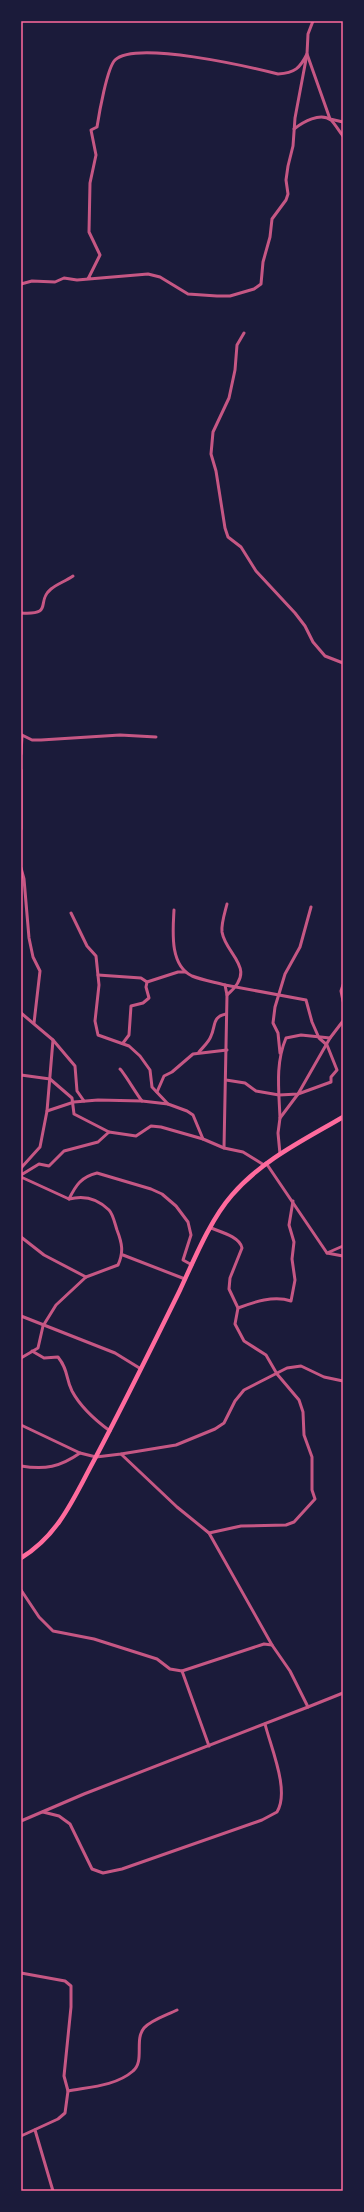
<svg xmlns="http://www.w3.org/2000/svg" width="364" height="2212" font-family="Arial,sans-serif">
	<rect width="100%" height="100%" fill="#1b1b3a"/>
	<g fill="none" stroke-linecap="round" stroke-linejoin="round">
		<g stroke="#c65784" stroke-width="3">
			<path d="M313,21L308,34L307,54L330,119L343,122"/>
			<path d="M294,129C303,122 320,112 331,120C335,124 339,131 343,136"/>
			<path d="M21,284L32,281L55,282L64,278L77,280L148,274L160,277L188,294L217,296H230L254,289L261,284L263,262L270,237L272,219L286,200L288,194L286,180L288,166L293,146L295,118L307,54C300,68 295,73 278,74C250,67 135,40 115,60C107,68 99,114 97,127L91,130L96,155L90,183L89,232L100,255L88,279"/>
			<path d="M244,333L237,345L235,370L229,398L213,432L211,454L216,471L225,528L228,537L241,547L256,571L295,613L305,626L313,642L325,656L343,663"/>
			<path d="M21,613C55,615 35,602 51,589C57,584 66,581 73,576"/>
			<path d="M21,754L22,735L32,740H41L120,735L156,737"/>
			<path d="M21,770V829"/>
			<path d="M21,868L24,879L29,938L33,957L40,971L34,1023"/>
			<path d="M227,904C225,912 221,924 222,932C226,956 259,968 227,995"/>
			<path d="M174,910C173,930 169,965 192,976C202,980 214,982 225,985L227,995L224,1148"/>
			<path d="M71,913L87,946L96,956L99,985L95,1021L98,1035L129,1046L140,1056L150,1070L152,1087L168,1104"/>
			<path d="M98,975L141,978L147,982"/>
			<path d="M225,985L306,1000L312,1022L319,1038L327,1045L337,1070L331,1077V1082L298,1094L279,1095L256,1091L245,1083L226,1080"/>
			<path d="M343,985L341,991L343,1001"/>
			<path d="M21,1013L53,1040L75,1066L77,1091L84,1101"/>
			<path d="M123,1043L129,1035L131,1006L143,1003L149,998L146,987L147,982L178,972H186"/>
			<path d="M199,1052C203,1047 209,1042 211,1036C216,1025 212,1017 226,1014"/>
			<path d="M280,1053L278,1033L273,1023L275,1007L285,974L300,947L311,907"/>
			<path d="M120,1069C123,1071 137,1095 142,1101"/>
			<path d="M21,1075L50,1079L72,1098L74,1114L109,1132"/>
			<path d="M157,1092L164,1076L172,1072L193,1054L227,1050"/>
			<path d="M47,1111L74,1102L98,1100L142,1101L168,1104L187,1111L193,1115L203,1139L224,1148L243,1152L264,1165"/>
			<path d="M280,1118C279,1091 275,1064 286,1038L301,1035L330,1038"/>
			<path d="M280,1154L278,1133L280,1118L298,1094L330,1038L343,1021"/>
			<path d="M266,1163L327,1253L343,1256"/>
			<path d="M21,1168L40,1147L47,1111L53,1040"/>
			<path d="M21,1175L39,1164L49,1166L64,1151L98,1142L109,1132L136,1136L151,1126L161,1127L203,1139"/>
			<path d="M21,1177L69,1199C76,1185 81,1177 97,1173L151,1189L162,1194L176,1206L188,1222L191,1235L183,1260L192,1265"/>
			<path d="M21,1237L44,1255L86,1277"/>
			<path d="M327,1253L343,1246"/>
			<path d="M123,1255L185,1279"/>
			<path d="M238,1308C254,1302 274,1295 291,1301L295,1280L292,1259L294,1242L289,1225L293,1201"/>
			<path d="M21,1316L115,1353L141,1369"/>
			<path d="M32,1351L44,1358L58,1357C69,1371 65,1377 72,1391C81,1408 95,1420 110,1431"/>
			<path d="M21,1358L38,1348L43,1326L56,1305L86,1277L118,1265C124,1252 122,1243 117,1230C115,1224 113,1214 109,1210C98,1199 84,1195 69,1199"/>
			<path d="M21,1425L80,1453L96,1457L121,1454L176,1445L215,1429L224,1423L235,1401L244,1390L287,1368L301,1366L324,1377L343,1381"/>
			<path d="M121,1454L177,1507L209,1533L272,1645"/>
			<path d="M21,1466C45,1470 60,1467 80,1453"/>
			<path d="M209,1533L241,1526L286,1525L294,1522L315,1499L312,1490V1457L304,1435L303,1412L299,1400L277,1374L266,1355L244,1341L235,1324L238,1308L229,1289L230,1278L242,1248C240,1237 221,1232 211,1228"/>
			<path d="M21,1590L39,1617L53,1631L94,1639L157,1659L170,1669L182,1671L264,1644L272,1645L290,1671L308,1707L343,1693"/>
			<path d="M182,1671L209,1746"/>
			<path d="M43,1812L59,1816L70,1824L92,1869L103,1873L122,1869L262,1820L277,1812C290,1791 271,1748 265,1724"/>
			<path d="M21,1821L84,1794L308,1707"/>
			<path d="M21,1973L65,1981L71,1986V2007L64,2076L68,2091L65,2113L58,2119L21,2136"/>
			<path d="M68,2091C89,2087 116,2086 133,2071C145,2061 134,2040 144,2028C151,2020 167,2015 177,2010"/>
			<path d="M35,2130L53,2191"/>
		</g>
		<path stroke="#ff6b9d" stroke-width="4.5" d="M21,1558C57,1536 72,1502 91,1466C122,1408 151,1349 180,1290C194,1260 210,1220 232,1195C262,1160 304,1140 343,1117"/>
	</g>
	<rect width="364" height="2212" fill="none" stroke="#1b1b3a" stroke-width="44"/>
	<rect x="22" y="22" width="320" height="2168" fill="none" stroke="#ff6b9d" stroke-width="1.5"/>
</svg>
